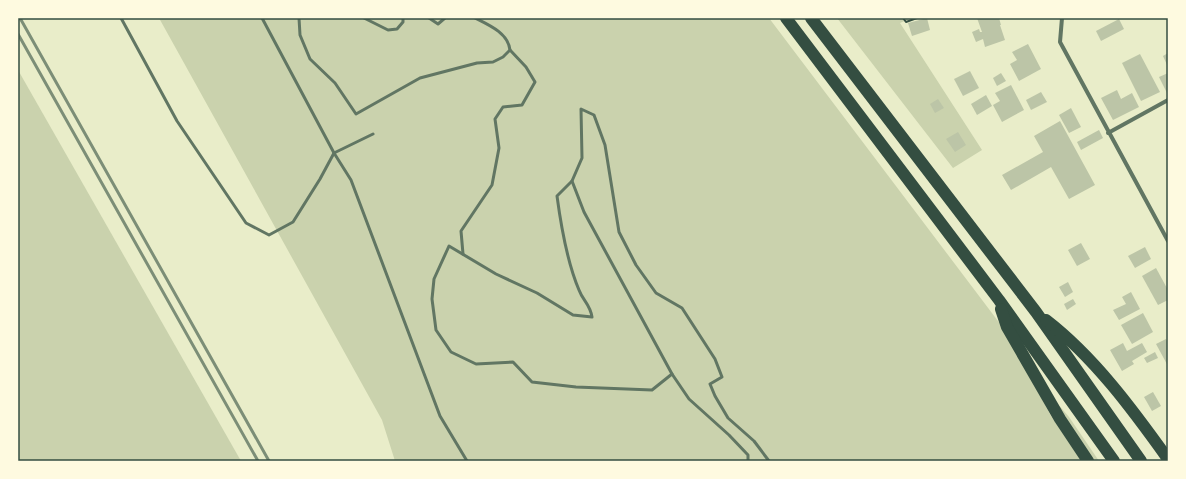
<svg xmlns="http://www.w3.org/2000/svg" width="1186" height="479" font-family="Barlow,sans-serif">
	<rect width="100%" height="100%" fill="#e9edc9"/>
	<g fill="#cad2ad">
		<path d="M159,18H769L1004,329L1051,416L1081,461H395L382,420Z"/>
		<path d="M837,18H911L900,23L982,150L953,168Z"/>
		<path d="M18,70L241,461H18Z"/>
		<path d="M1057,403L1069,417L1099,461H1094L1055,404Z"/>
	</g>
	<g fill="#bcc5a7">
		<path d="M927,18L930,30L912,36L908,23Z"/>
		<path d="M977,18H999L1001,25H1000L1005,40L985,47L983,39L976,42L972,32L979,29L980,32H982Z"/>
		<path d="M1119,19L1124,29L1101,41L1096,31Z"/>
		<path d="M1028,44L1041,69L1019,81L1010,64L1017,60L1012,52Z"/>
		<path d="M1168,53V67L1163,56Z"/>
		<path d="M1140,54L1160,92L1141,101L1122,63Z"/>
		<path d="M970,71L979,88L963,96L954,79Z"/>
		<path d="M1001,73L1006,81L997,86L993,78Z"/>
		<path d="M1168,73V95L1159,77Z"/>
		<path d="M1011,85L1024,110L1002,122L993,105L1000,101L995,93Z"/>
		<path d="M1117,90L1121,99L1132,93L1139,107L1113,120L1101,98Z"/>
		<path d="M1041,92L1047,102L1031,110L1026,100Z"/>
		<path d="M986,95L992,106L977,115L971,104Z"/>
		<path d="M938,99L944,108L935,113L930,104Z"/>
		<path d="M1071,108L1081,127L1069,133L1059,115Z"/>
		<path d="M1060,121L1095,185L1069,199L1051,167L1011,190L1002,175L1043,152L1034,136Z"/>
		<path d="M1099,130L1103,138L1081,150L1077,142Z"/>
		<path d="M958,132L966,145L955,152L946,139Z"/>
		<path d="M1081,243L1090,259L1077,266L1068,250Z"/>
		<path d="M1145,247L1151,259L1135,268L1128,256Z"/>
		<path d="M1156,268L1168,290V300L1158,305L1142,276Z"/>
		<path d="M1068,282L1073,292L1065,297L1059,287Z"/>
		<path d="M1131,292L1140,309L1119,320L1113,310L1126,304L1122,297Z"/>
		<path d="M1073,299L1076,304L1067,310L1064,304Z"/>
		<path d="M1143,313L1153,332L1132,344L1121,325Z"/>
		<path d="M1166,339L1168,343V366L1156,344Z"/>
		<path d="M1123,343L1127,351L1142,343L1147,352L1132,361L1134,364L1122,371L1110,350Z"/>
		<path d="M1155,352L1158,358L1147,363L1144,358Z"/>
		<path d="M1153,392L1161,406L1152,411L1144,397Z"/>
	</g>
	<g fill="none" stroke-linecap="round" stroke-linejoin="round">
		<path stroke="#344e41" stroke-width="2" d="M903,18L906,22L917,18"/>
		<g stroke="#617663" stroke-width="3">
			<path d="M121,18L177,121L246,223L269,235L293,222L320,179L334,153L262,18"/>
			<path d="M299,18L300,35L310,59L335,83L356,114L420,78L477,63L493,62L503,57L510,50C508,33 489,25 475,18"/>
			<path d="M364,18L388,30L397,29L403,22V18"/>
			<path d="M429,18L438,24L445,18"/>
			<path d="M373,134L334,153L351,180L440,416L467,461"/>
			<path d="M572,181L557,196C561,226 567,262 579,290C583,301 590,304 592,317L573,315L537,293L496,274L449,246L434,279L432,299L436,330L451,352L476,364L513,362L532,382L576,387L652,390L672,374"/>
			<path d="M463,254L461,231L492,185L499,148L495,119L503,107L522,105L535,82L526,67L510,50"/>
			<path d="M748,461V455L729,435L689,399L672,374L584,212L572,181L582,158L581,109L594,115L605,145L619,232L636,265L656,293L682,308L715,359L722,377L710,384L715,396L728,418L754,441L769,461"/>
		</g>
		<g stroke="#617663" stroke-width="4">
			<path d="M1062,18L1060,42L1168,241"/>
			<path d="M1108,133L1168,100"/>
		</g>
		<g stroke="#344e41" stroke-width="12">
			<path d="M786,18L999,300L1114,461"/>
			<path d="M811,18L1036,312L1141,461"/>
			<path d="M1001,309L1007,327L1060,419L1088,461"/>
			<path d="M1046,320C1094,357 1133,410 1168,459"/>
		</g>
		<g stroke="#7c8e77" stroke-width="3">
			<path d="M20,18L269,461"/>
			<path d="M18,34L258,461"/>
		</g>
	</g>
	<rect width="1186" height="479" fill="none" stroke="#fefae0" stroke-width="38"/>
	<rect x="19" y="19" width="1148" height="441" fill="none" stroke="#344e41" stroke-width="1.5"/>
</svg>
